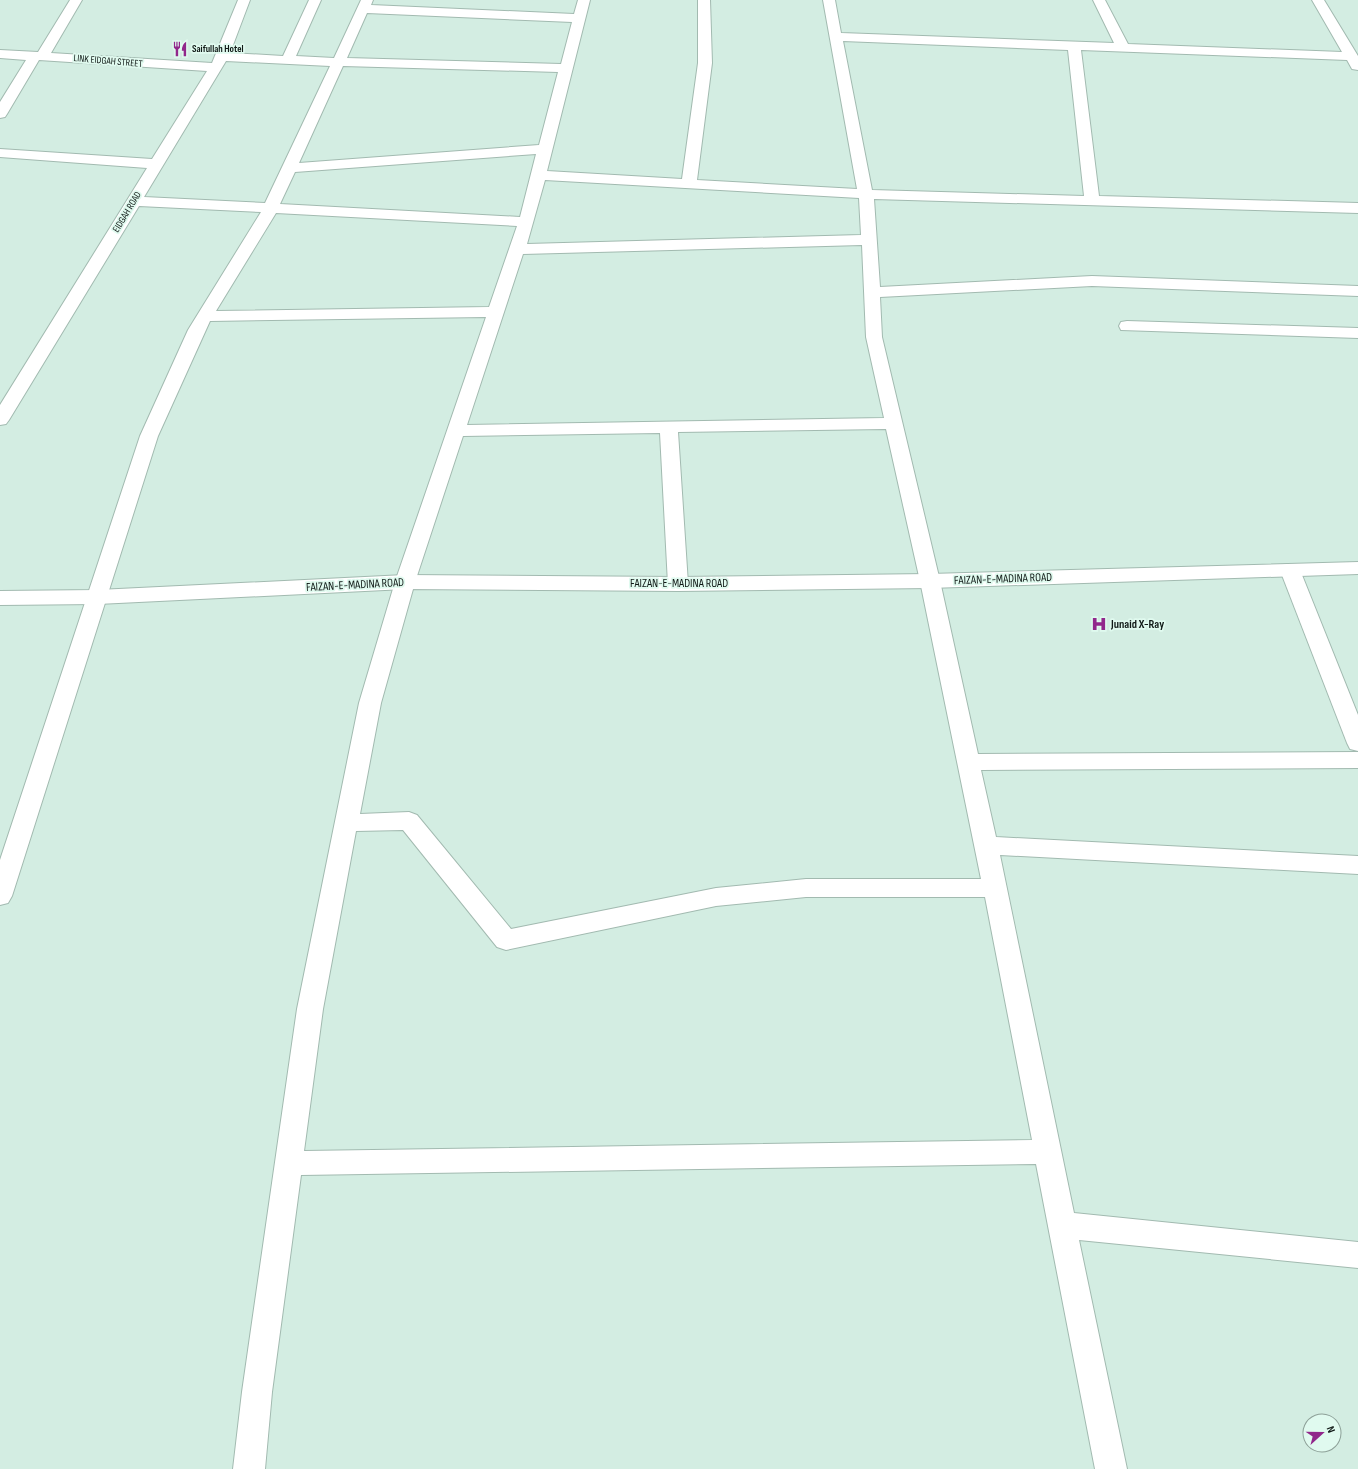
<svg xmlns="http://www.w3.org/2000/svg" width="1358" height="1469" font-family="'Sofia Sans Condensed',sans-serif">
	<rect width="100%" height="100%" fill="#d3ede2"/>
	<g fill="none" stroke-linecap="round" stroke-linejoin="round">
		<defs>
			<g id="street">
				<path d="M70,0H82L51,53L212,63L238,0H250L230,53L283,56L309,0H321L296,56L334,58L361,0H373L371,5L574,14L578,0H590L547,171L682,179L698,63V0H710L712,63L697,180L857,189L823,0H835L841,33L1114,43L1093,0H1105L1128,44L1342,52L1312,0H1324L1358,56V70L1352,69L1347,60L1081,50L1099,196L1358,203V213L874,199L880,287L1092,276L1358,286V296L1092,286L880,297L882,337L940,581L978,754L1358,752V768L981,770L996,837L1358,856V874L1000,855L1074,1213L1358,1242V1268L1079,1240L1127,1469H1095L1036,1164L301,1175L272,1392L265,1469H233L242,1392L297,1009L359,703L395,582L486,317L210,321L158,436L12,896L8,903L0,905V860L140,436L188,330L261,212L139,206L9,420L6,424L0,425V405L147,168L0,157V149L152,159L207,71L39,60L7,114L5,117L0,118V102L26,60L0,58V50L38,52ZM367,13L572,22L561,64L347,58ZM843,41L1068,50L1084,196L872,190ZM226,61L330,66L265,203L144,197ZM343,66L558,72L539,145L299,163ZM536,154L520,217L280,204L295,172ZM545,180L859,198L861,235L527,244ZM276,213L517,226L489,307L216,311ZM862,245L866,337L884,418L467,425L523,254ZM886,429L920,581L981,879H806L716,888L511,929L417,815L409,812L360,814L381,703L415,582L463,436L660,433L668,584L671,589L678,591L685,589L688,584L678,432ZM403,830L497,947L506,950L716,906L806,897H985L1032,1140L304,1151L323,1009L356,831Z"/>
				<path d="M1127,321L1358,328V338L1121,330L1119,326L1121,322Z"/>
				<path d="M1290,564L1297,565L1300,570L1358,715V751L1350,749L1347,743L1280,570L1283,565Z"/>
			</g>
			<path id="secondary" d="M1358,562V574L930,588L678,591L405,589L98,604L0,605V591L98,590L405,575L678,577L930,574Z"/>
		</defs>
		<use href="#street" stroke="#a2bab0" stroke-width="2"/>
		<use href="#secondary" stroke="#a2bab0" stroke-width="2"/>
		<use href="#street" fill="#fff" fill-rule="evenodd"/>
		<use href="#secondary" fill="#fff" fill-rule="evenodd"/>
	</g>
	<defs>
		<symbol id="restaurant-bare" viewBox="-9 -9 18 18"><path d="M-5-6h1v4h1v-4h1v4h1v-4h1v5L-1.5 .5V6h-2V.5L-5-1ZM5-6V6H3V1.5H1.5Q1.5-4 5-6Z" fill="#91278b" stroke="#e0faef" stroke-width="2.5" paint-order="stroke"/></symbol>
		<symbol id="hospital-bare" viewBox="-9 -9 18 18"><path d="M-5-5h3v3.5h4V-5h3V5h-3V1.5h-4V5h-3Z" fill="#91278b" stroke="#e0faef" stroke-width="2.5" paint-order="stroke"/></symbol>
	</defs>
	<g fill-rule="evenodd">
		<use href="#restaurant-bare" x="169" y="38" width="22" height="22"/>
		<use href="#hospital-bare" x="1088" y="613" width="22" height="22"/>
	</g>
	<g text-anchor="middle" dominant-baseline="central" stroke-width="3.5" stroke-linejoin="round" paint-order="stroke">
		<g font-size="10" font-weight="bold" fill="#101916" stroke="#e0faef" text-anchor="start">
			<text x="192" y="49">Saifullah Hotel</text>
		</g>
		<g font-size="10" fill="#101916" stroke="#e0faef">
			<text transform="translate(108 61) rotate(5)">LINK EIDGAH STREET</text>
			<text transform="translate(127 212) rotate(-59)">EIDGAH ROAD</text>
		</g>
		<g font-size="12" fill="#101916" stroke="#e0faef">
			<text transform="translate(1003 579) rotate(-2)">FAIZAN-E-MADINA ROAD</text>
			<text x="679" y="583">FAIZAN-E-MADINA ROAD</text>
			<text transform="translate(355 585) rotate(-3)">FAIZAN-E-MADINA ROAD</text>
		</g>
		<g font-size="12" font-weight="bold" fill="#101916" stroke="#e0faef" text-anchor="start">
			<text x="1111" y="624">Junaid X-Ray</text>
		</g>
	</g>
	<g transform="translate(1322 1433) rotate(69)"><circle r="19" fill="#e0faef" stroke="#8da098"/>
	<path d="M0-3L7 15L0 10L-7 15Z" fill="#91278b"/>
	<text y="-6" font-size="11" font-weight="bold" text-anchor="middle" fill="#101916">N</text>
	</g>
</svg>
